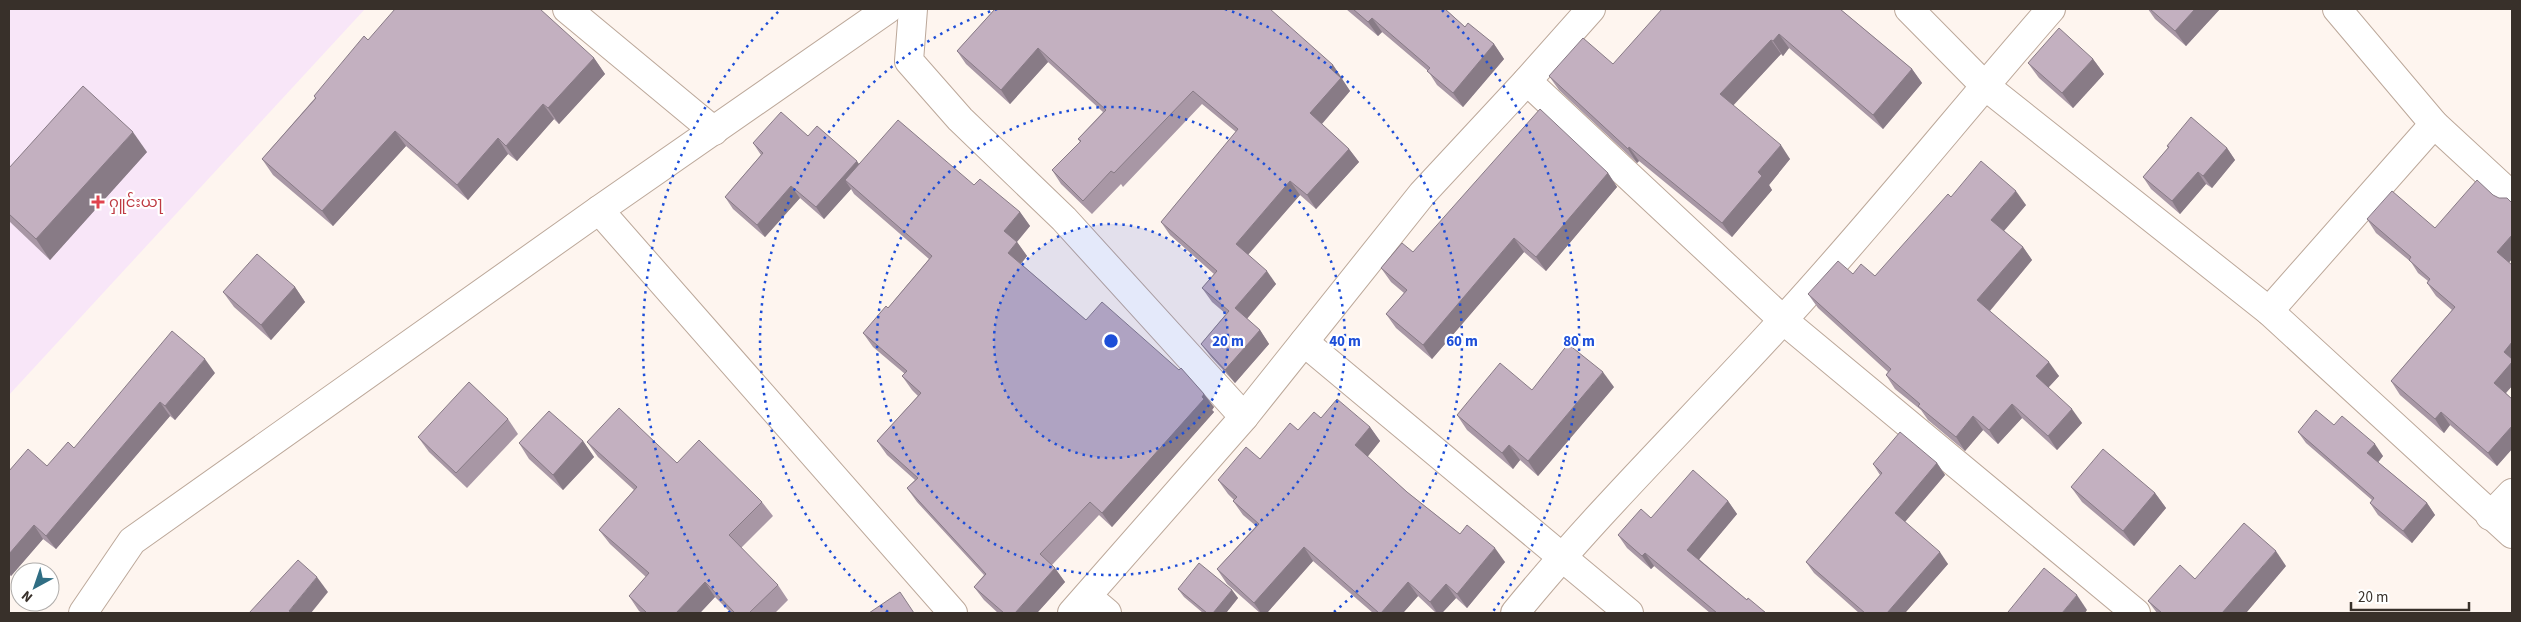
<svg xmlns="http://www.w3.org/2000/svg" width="2521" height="622" font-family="'Source Sans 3','Noto Sans Myanmar',sans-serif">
	<rect width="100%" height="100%" fill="#fef5ef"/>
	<path fill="#f8e6f8" d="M9,9H365L9,395Z"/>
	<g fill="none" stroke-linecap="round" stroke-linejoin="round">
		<defs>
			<g id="minor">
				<path d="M567,9L714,131"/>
				<path d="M913,9L909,61L960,119L1064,219L1244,417"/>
				<path d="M1909,9L1984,85L2269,311L2512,534"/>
				<path d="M2337,9L2434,124L2512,196"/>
				<path d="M1527,81L1783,320L2136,613"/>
				<path d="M599,210L953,613"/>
				<path d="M2269,311L2434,124"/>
				<path d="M1304,342L1629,613"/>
				<path d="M2490,516L2512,493"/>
				<path d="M1088,597L1107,613"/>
				<path d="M83,613L132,541L599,210L888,9"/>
				<path d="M1072,613L1244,417L1422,194L1527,81L1591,9"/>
				<path d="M1515,613C1599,510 1694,418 1783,320C1876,219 1961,112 2051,9"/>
			</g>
		</defs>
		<use href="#minor" stroke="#bca89a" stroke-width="30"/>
		<use href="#minor" stroke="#fff" stroke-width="28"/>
	</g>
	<g fill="#a897a5">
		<path d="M995,9L1333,65L1342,78V79L1350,91L1322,124L1349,149L1359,162L1316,209L1300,195L1248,255L1276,284L1247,319L1260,330L1269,344L1235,383L1211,357L1201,344L1226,314L1212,302L1202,288L1214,274L1170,235L1161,222L1236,132L1202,104L1123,187L1121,184L1092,214L1061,184L1052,170L1080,142L1078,139L1103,112L1048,62L1010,104L966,64L957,51Z"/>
		<path d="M1346,9H1445L1465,27L1494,44L1504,59L1463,107L1437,85L1428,71L1382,32L1378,36Z"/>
		<path d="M1840,9L1912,69L1922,83L1883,129L1789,48L1783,56L1781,54L1733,105L1790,159L1769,185L1772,190L1732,237L1639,161L1637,163L1559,90L1549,76L1613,64Z"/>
		<path d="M2148,9H2220L2186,46L2155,19Z"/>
		<path d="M368,40L594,58L605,74L559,124L554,119L517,161L508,154L468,200L406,146L333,226L273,175L262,159L315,98L314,96Z"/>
		<path d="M2093,59L2104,74L2073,108L2039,78L2028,63Z"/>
		<path d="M808,136L859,164L974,185L1020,212L1030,226L1017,242L1027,256L1021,264L1086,320L1214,407L1212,410L1214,412L1112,527L1099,515L1052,565L1065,582L1037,613H998L984,600L974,587L984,575L917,502L907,488L915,480L887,455L877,441L918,396L912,390L902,376L905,374L873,347L863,333L888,308L929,259L854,194L851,189L824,219L800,198L765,237L733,209L725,197L761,155L753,143Z"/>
		<path d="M2167,146L2227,148L2235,160L2212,188L2206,184L2180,214L2151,189L2143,177L2168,148Z"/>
		<path d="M147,152L50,260L9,221V168Z"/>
		<path d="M1608,173L1617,187L1546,271L1524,252L1432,359L1396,328L1386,314L1404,293L1391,282L1381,268L1413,252Z"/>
		<path d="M1951,197L2026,205L2004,231L2023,247L2032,260L1990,311L2059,376L2048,388L2082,423L2057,450L2022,418L1998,444L1983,430L1965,451L1928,420L1921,410L1895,389L1886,375L1888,372L1818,308L1808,294L1853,274L1875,276Z"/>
		<path d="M2499,198L2512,203V259L2509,262L2512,386L2506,393L2512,399V449L2497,466L2450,425L2444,433L2400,395L2391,381L2452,310L2436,296L2427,283L2428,281L2418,273L2411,262L2376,233L2367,219L2435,228Z"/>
		<path d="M295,287L305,302L271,340L234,307L223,292Z"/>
		<path d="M215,373L175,420L170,416L56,549L43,539L11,576L9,574V471L47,466L74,448Z"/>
		<path d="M1614,387L1538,476L1520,460L1513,469L1467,430L1457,415Z"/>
		<path d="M1321,418L1370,427L1380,441L1367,457L1407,492L1460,534L1505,562L1467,608L1456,598L1442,613H1436L1418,596L1403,613H1373L1313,561L1267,613H1260L1227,584L1217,569L1256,526L1243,515L1233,501L1234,500L1228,494L1218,480L1260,459L1298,430Z"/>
		<path d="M508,419L518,434L467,488L429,452L418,437Z"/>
		<path d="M2334,425L2383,456L2378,462L2427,503L2435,515L2412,543L2378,515L2370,503L2372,500L2306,443L2298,432Z"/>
		<path d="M583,441L594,457L563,490L529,459L519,443Z"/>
		<path d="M587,442L677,463L762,502L773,516L741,548L778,585L788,600L775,613H731L715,597L700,613H642L639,611L629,596L646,577L610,544L599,530L634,490L598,457Z"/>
		<path d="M1937,463L1945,475L1905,522L1948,564L1905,613H1859L1814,573L1806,562L1880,475L1873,464Z"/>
		<path d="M2071,487L2155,493L2166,508L2134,546L2082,502Z"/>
		<path d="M1728,501L1737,514L1699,559L1747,600L1766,613H1710L1654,566L1651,569L1627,548L1618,535L1651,518Z"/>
		<path d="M2286,566L2246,613H2157L2148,601Z"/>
		<path d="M1178,589L1232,590L1238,598L1226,613H1203L1184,597Z"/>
	</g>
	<g fill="#887b86">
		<path d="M2195,9H2220L2186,46L2175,31Z"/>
		<path d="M1372,18L1382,32L1378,36L1368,22Z"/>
		<path d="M1779,34L1789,48L1783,56L1773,41Z"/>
		<path d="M1771,40L1781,54L1730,109L1720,94Z"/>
		<path d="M1494,44L1504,59L1463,107L1453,93Z"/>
		<path d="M1038,48L1048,62L1010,104L1001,90Z"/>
		<path d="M594,58L605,74L559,124L548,108Z"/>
		<path d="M2093,59L2104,74L2073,108L2062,93Z"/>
		<path d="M1333,65L1350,91L1319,127L1310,113L1330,68Z"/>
		<path d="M1912,69L1922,83L1883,129L1873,115Z"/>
		<path d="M543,104L554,119L517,161L506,146Z"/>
		<path d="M395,131L406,146L333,226L322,211Z"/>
		<path d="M133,132L147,152L50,260L36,239Z"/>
		<path d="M498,138L508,154L468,200L457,185Z"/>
		<path d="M1781,145L1790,159L1769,185L1772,190L1732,237L1722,223L1758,172Z"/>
		<path d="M1629,147L1639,161L1637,163L1628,149Z"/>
		<path d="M2227,148L2235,160L2212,188L2203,176Z"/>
		<path d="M1349,149L1359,162L1316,209L1307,195Z"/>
		<path d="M857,161L865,173L845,180L851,189L824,219L816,207Z"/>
		<path d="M2198,172L2206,184L2180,214L2172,201Z"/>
		<path d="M1608,173L1617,187L1546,271L1536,257Z"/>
		<path d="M1290,181L1300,195L1245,258L1236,244Z"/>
		<path d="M791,186L800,198L765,237L757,225Z"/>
		<path d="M2016,191L2026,205L2001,234L1991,220Z"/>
		<path d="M1020,212L1030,226L1014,245L1004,231Z"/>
		<path d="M2512,235V259L2507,265L2497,252Z"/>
		<path d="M1514,238L1524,252L1432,359L1423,345Z"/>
		<path d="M1017,242L1027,256L1018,267L1008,253Z"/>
		<path d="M2023,247L2032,260L1987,314L1977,300Z"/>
		<path d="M1267,271L1276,284L1244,322L1235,308Z"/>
		<path d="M295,287L305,302L271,340L261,325Z"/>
		<path d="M1260,330L1269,344L1235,383L1225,370Z"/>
		<path d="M2512,342V386L2503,396L2494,383L2504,352Z"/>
		<path d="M205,359L215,373L175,420L165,406Z"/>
		<path d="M2049,362L2059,376L2046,390L2036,376Z"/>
		<path d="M1603,372L1614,387L1538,476L1528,461Z"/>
		<path d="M1204,394L1214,407L1212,410L1214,412L1112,527L1102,513Z"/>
		<path d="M160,402L170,416L56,549L46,536Z"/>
		<path d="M2012,404L2022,418L1998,444L1989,430Z"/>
		<path d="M2072,409L2082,423L2057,450L2048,436Z"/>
		<path d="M2441,412L2450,425L2444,433L2435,419Z"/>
		<path d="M1973,416L1983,430L1965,451L1956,437Z"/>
		<path d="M2512,426V449L2497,466L2488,453Z"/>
		<path d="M1370,427L1380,441L1365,460L1355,445Z"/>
		<path d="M583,441L594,457L563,490L553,475Z"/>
		<path d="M2375,444L2383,456L2376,465L2367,453Z"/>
		<path d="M1509,445L1520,460L1513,469L1502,453Z"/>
		<path d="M1937,463L1945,475L1903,524L1895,513Z"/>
		<path d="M2155,493L2166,508L2134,546L2123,531Z"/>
		<path d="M1728,501L1737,514L1696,563L1687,550Z"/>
		<path d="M2427,503L2435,515L2412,543L2403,531Z"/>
		<path d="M34,525L43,539L11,576L9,572V554Z"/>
		<path d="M1304,547L1313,561L1267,613H1261L1254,603Z"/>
		<path d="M1495,548L1505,562L1467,608L1457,594Z"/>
		<path d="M2276,551L2286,566L2246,613H2222Z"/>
		<path d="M1940,552L1948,564L1905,613H1887Z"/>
		<path d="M1645,553L1654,566L1651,569L1642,556Z"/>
		<path d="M1055,568L1065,582L1037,613H1015Z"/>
		<path d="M317,577L328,592L311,613H291L289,611Z"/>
		<path d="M705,582L715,597L700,613H676Z"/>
		<path d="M1408,582L1418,596L1403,613H1381Z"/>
		<path d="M1446,584L1456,598L1442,613H1437L1430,602Z"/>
		<path d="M1232,590L1238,598L1226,613H1213Z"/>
		<path d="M2077,595L2087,610L2085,613H2062Z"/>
	</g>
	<g fill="#c3b0c0" stroke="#887b86">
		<path d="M395,9H540L594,58L548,108L543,104L506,146L498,138L457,185L395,131L322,211L262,159L316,98L314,96L364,36L368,40Z"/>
		<path d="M995,9H1270L1333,65L1330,68L1341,78L1310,113L1349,149L1307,195L1290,181L1236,244L1267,271L1235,308L1260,330L1225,370L1201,344L1229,311L1202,288L1217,271L1161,222L1238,129L1193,91L1114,173L1111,171L1083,201L1052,170L1081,141L1078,139L1106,110L1038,48L1001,90L957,51Z"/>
		<path d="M1353,9H1445L1465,27L1468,23L1494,44L1453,93L1427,71L1430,68L1372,18L1368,22Z"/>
		<path d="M1662,9H1840L1912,69L1873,115L1779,34L1773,41L1771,40L1720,94L1781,145L1758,172L1762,176L1722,223L1629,147L1628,149L1549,76L1583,38L1613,64Z"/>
		<path d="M2150,9H2195L2175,31Z"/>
		<path d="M2059,28L2093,59L2062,93L2028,63Z"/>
		<path d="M83,86L133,132L36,239L9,214V168Z"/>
		<path d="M1540,109L1608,173L1536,257L1514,238L1423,345L1386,314L1407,290L1381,268L1402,243L1413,252Z"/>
		<path d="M781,112L808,136L817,126L857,161L816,207L791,186L757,225L725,197L763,153L753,143Z"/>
		<path d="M2191,117L2227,148L2203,176L2198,172L2172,201L2143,177L2169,147L2167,146Z"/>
		<path d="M898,120L974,185L980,179L1020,212L1004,231L1017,242L1008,253L1086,320L1102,302L1179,370L1181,368L1204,394L1202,397L1204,399L1102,513L1090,502L1040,554L1055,568L1015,613H1004L974,587L986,574L907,488L918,478L877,441L921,393L902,376L907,371L863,333L886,306L888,308L932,256L845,180Z"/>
		<path d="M1981,161L2016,191L1991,220L2023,247L1977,300L2049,362L2036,376L2072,409L2048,436L2012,404L1989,430L1973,416L1956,437L1918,406L1920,404L1886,375L1891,369L1808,294L1838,261L1853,274L1861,264L1875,276L1948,194L1951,197Z"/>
		<path d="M2477,180L2493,195L2499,198H2507L2512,203V235L2497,252L2512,265V342L2504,352L2512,359V362L2494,383L2512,399V426L2488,453L2441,412L2435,419L2391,381L2455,307L2427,283L2430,279L2409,260L2411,257L2367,219L2392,191L2435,228Z"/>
		<path d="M257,254L295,287L261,325L223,292Z"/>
		<path d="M172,331L205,359L165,406L160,402L46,536L34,525L9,554V471L28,449L47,466L68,442L74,448Z"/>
		<path d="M1568,344L1603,372L1528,461L1509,445L1502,453L1457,415L1500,363L1532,390Z"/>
		<path d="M469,382L508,419L456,473L418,437Z"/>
		<path d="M1337,399L1370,427L1355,445L1407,492L1460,534L1467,525L1495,548L1457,594L1446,584L1430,602L1408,582L1381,613H1379L1304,547L1254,603L1217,569L1259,524L1233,501L1237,497L1218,480L1246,447L1260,459L1290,423L1298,430L1314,412L1321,418Z"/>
		<path d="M619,408L677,463L699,440L762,502L729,535L778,585L749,613H735L705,582L676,613H647L629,596L649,573L599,530L637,487L587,442Z"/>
		<path d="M2316,410L2334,425L2342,416L2375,444L2367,453L2427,503L2403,531L2370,503L2374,498L2298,432Z"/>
		<path d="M549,411L583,441L553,475L519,443Z"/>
		<path d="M1900,432L1937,463L1895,513L1940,552L1887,613H1865L1806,562L1882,473L1873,464Z"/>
		<path d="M2103,449L2155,493L2123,531L2071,487Z"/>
		<path d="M1693,470L1728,501L1687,550L1747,600L1748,598L1766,613H1717L1645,553L1642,556L1618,535L1641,509L1651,518Z"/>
		<path d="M2244,523L2276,551L2222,613H2162L2148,601L2180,565L2195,579Z"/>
		<path d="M298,560L317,577L289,611L292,613H249Z"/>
		<path d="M1199,563L1232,590L1213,613H1207L1178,589Z"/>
		<path d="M2044,568L2077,595L2062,613H2009L2008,612Z"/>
		<path d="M900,592L914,613H869Z"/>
	</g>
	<circle cx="1111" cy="341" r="117" fill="#1d4ed8" fill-opacity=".12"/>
	<g fill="none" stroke="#1d4ed8" stroke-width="2.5" stroke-dasharray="2.5 5">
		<circle cx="1111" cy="341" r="117"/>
		<circle cx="1111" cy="341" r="234"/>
		<path d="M888 612A351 351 0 0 1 997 9M1225 9A351 351 0 0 1 1334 612"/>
		<path d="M730 613A468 468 0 0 1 780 10M1442 10A468 468 0 0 1 1492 613"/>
	</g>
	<path fill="#e0444e" stroke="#fff" stroke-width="2" d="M95.5 194.5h5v5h5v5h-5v5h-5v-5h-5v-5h5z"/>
	<g text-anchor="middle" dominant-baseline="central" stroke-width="4.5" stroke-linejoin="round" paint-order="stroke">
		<g font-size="15" fill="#be3a42" stroke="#fff" text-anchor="start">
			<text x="109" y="202">ႁူင်းယႃ</text>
		</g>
	</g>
	<circle cx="1111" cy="341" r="8" fill="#1d4ed8" stroke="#fff" stroke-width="2.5"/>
	<g font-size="15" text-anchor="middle" font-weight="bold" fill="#1d4ed8" stroke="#fff" stroke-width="4.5" stroke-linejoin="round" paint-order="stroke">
		<text x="1228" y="346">20 m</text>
		<text x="1345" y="346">40 m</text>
		<text x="1462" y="346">60 m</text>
		<text x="1579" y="346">80 m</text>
	</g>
	<rect width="2521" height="622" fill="none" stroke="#38302a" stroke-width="20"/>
	<g transform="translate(35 587) rotate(220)"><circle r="24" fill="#ffffff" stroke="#afacaa"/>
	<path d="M0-4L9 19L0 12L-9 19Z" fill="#306e84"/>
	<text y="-8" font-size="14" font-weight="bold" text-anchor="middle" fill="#38302a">N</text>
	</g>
	<path d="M2351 602v8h118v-8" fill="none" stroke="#38302a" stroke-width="2.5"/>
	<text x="2358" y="602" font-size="15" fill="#38302a" stroke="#ffffff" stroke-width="4" paint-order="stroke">20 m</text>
</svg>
